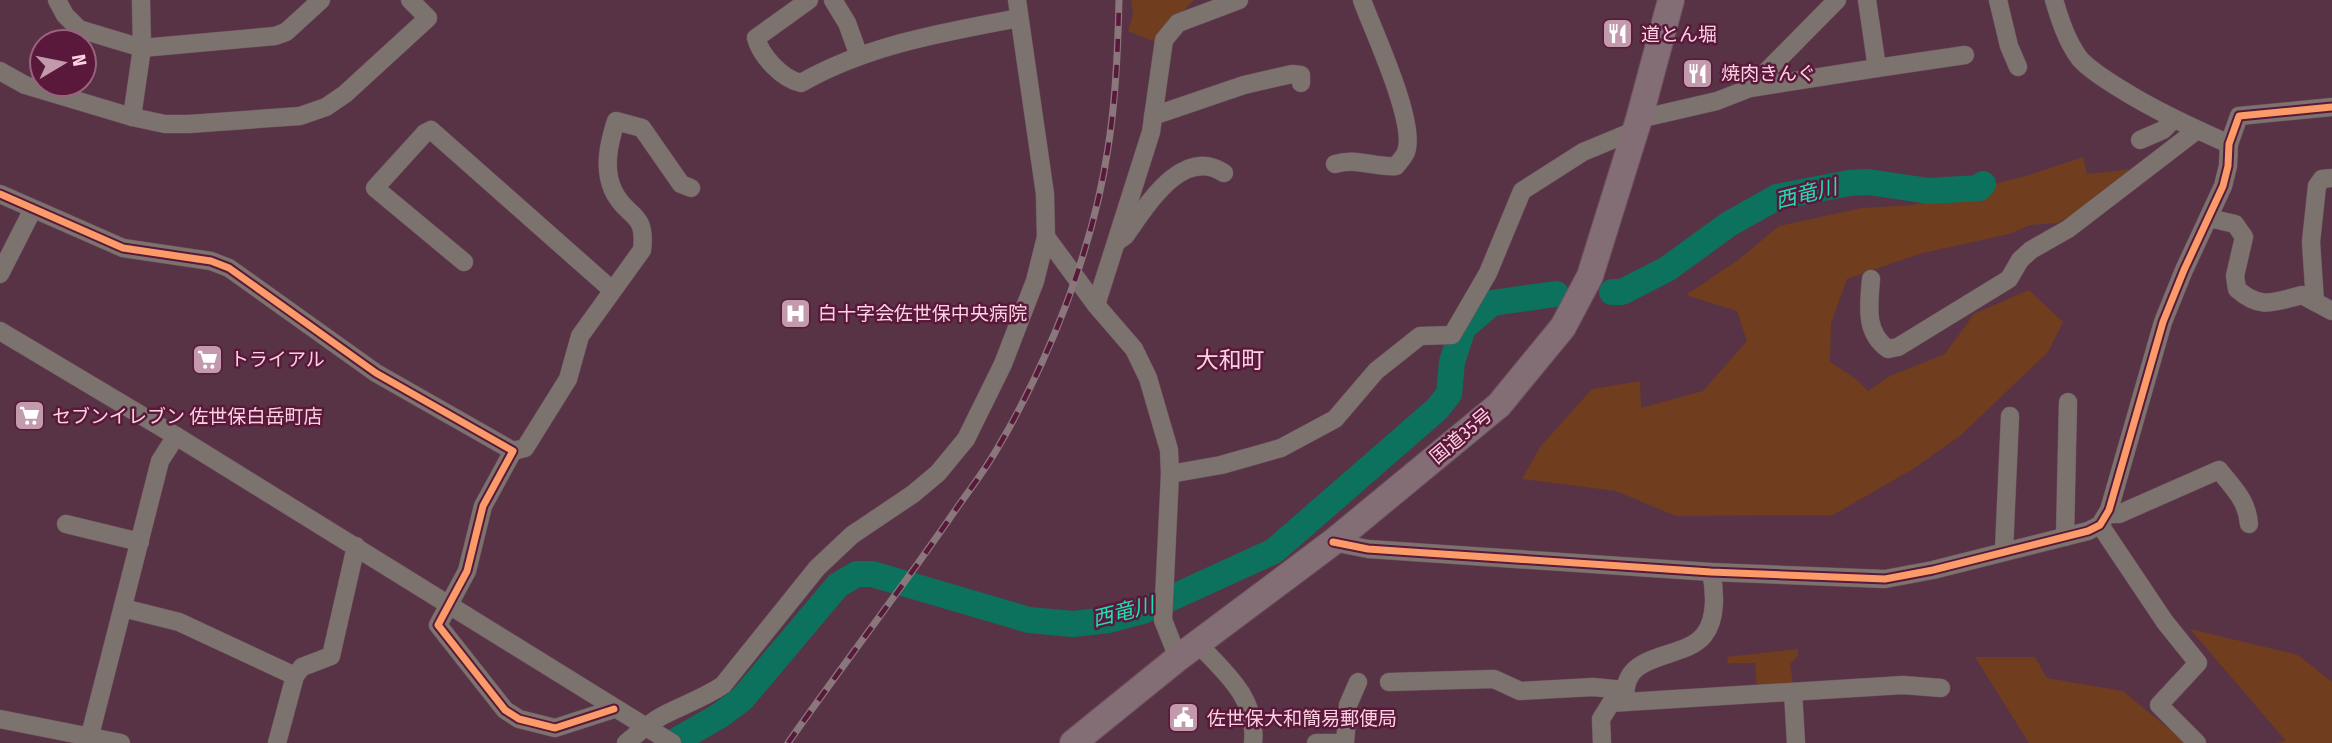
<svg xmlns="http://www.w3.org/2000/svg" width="2332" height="743" font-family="'Fira Sans Condensed','Noto Sans JP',sans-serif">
	<rect width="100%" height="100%" fill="#583345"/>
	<g fill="#703d1e">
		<path d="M1131,0H1194L1153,41L1128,31L1133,14Z"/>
		<path d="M2083,157L2087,174L2132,169L2083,208L2058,223L2030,225L2009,234L1919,254L1847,279L1831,323L1830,362L1856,379L1868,391L1890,376L1945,354L1974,314L2029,290L2063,322L2048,352L1960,436L1913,469L1833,515L1676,516L1616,491L1522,479L1540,447L1592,389L1640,381L1641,408L1703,391L1747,341L1737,311L1686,295L1738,260L1779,226L1862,208L1913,205L2029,175Z"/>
		<path d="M2190,629L2298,655L2332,682V743H2276L2286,741Z"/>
		<path d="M1798,649V656L1790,664L1793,684L1757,688L1755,663H1728L1727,657Z"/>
		<path d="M1975,657H2035L2047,678L2123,691L2186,743H2029Z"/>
	</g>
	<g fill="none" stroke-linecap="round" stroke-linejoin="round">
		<g stroke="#0c725e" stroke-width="26">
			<path d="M1612,292H1622L1667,269L1729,224L1777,197L1849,183L1868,182L1929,191L1979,188L1983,184"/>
			<path d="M672,743L719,716L742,699L838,585L857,574H872L1029,620L1073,624L1109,620L1143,611L1274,551L1437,409L1449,394L1452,362L1463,328L1492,303L1556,294"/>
		</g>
		<defs>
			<g id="minor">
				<path d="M57,0L65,15L79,29L142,48L275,36L286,32L321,0"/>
				<path d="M809,0L756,38C761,56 782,79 801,83C867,45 945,32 1019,18"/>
				<path d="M833,0L847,23L859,56"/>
				<path d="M1998,0L2009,46L2018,67"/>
				<path d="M2054,0C2060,20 2067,42 2080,59C2090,70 2106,80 2119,88C2154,110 2191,127 2229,144"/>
				<path d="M1877,68L1965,55"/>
				<path d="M0,71L25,85L132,117L165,124H189L300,116L326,107L345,94L428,18L410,0"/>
				<path d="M1750,88L1837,0"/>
				<path d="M1153,116L1244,85L1292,74L1301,75V83"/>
				<path d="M132,117L142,48L141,0"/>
				<path d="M1639,119L1717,101L1750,88L1877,68L1867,0"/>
				<path d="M2140,140L2163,130L2173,120"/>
				<path d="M1335,164C1356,157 1375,168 1396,166C1399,162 1404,157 1406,152C1417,123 1373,31 1362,0"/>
				<path d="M0,194L123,248L211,261L229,268L376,373L513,451L483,506L467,571L438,625L505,710L519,719L555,728L614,709"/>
				<path d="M2209,218L2235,224L2244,237L2235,276L2237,289C2260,310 2274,302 2302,295L2332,311"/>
				<path d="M1046,237L1096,305L1134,349L1148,378L1169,450L1170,474L1163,620L1178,658"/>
				<path d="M1118,241L1125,236C1146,207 1182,145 1224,173"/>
				<path d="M464,262L375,188L425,133L431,130L612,290"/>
				<path d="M0,274L33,209"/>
				<path d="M1871,279C1869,305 1864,332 1888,349L1898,347L2009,279L2020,260L2031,250L2068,229L2197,130"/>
				<path d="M2315,302L2311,242L2317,186L2322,179L2332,178"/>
				<path d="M1096,305L1151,132L1164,40L1178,23L1239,0"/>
				<path d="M0,331L176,436L672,743"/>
				<path d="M513,451L525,448L568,379L580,336L642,250C647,210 626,219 613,190C603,168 609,143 616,121L642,128L681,184L691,188"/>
				<path d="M1170,474L1221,465L1281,448L1335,419L1376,371L1420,336L1452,335L1488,273L1522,191L1583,152L1636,130"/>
				<path d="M2107,514H2119L2219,470C2234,489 2247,500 2249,524"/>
				<path d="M66,524L140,542"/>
				<path d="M2100,525L2165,622L2198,663L2159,705L2197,743"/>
				<path d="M2065,537L2068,402"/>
				<path d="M1333,542L1368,549L1412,552L1711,572L1885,579L1933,570L2088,531L2100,525L2109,510L2163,322L2184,270L2223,186L2228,166L2229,144L2239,116L2332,107"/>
				<path d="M2004,550L2010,416"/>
				<path d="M1711,572C1715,590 1717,619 1704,635C1683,662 1618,649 1626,702L1903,685L1941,688"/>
				<path d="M123,608L179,622L295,676"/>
				<path d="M1198,644C1226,673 1258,700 1253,743"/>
				<path d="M1389,682L1494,679L1520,691L1593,687L1624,690"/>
				<path d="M1793,692L1796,743"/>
				<path d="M0,719L121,743"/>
				<path d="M88,743L160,461L176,436"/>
				<path d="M277,743L295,676L302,667L331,656L356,546"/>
				<path d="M626,743C638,733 649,723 662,716C683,705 704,698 723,685L817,568L852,535L913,494L938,473L966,439L1003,364L1035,281L1046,237L1045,194L1017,0"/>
				<path d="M1316,743H1339"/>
				<path d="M1345,743L1348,705L1358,682"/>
				<path d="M1602,743L1601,719L1611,703L1626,702"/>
			</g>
			<path id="highway" d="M1073,743L1178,658L1333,542L1499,405L1563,327L1590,276L1639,119L1671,0"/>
		</defs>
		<use href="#minor" stroke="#6f505e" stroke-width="19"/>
		<use href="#highway" stroke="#6f505e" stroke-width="28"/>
		<use href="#minor" stroke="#7c736f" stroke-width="18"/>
		<use href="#highway" stroke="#836e75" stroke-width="26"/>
		<defs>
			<path id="rail" d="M788,743C842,666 899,592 952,515C967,493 984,472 997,449C1049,361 1093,250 1108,148C1116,99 1118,49 1119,0"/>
		</defs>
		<use href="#rail" stroke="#89777c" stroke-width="7"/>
		<use href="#rail" stroke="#5a183a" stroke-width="4.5" stroke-dasharray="13" stroke-linecap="butt"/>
		<defs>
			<g id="cycleway">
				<path d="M0,194L123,248L211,261L229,268L376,373L513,451L483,506L467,571L438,625L505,710L519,719L555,728L614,709"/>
				<path d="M1333,542L1368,549L1412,552L1711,572L1885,579L1933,570L2088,531L2100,525L2109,510L2163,322L2184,270L2223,186L2228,166L2229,144L2239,116L2332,107"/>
			</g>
		</defs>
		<use href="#cycleway" stroke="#5a183a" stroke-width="11"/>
		<use href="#cycleway" stroke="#fa9b69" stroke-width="7"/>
	</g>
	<defs>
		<symbol id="restaurant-square" viewBox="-11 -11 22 22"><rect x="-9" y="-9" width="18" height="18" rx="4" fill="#c39aac" stroke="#5a183a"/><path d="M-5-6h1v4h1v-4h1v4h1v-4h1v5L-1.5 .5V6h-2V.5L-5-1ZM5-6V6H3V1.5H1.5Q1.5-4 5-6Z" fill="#fff"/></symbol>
		<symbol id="hospital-square" viewBox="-11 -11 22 22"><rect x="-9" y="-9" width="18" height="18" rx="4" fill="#c39aac" stroke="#5a183a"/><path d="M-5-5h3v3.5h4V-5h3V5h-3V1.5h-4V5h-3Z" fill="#fff"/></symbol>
		<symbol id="supermarket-square" viewBox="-11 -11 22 22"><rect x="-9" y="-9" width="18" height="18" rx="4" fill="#c39aac" stroke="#5a183a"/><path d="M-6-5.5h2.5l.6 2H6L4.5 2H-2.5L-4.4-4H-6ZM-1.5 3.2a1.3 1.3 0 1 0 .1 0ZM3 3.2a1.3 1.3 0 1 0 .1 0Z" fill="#fff"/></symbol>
		<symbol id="civic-square" viewBox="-11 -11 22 22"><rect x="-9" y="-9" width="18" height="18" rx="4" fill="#c39aac" stroke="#5a183a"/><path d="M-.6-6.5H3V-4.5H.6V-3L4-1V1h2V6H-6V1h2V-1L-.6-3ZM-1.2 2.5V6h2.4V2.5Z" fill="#fff"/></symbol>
	</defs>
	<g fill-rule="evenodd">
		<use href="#restaurant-square" x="1600" y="16" width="35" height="35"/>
		<use href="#restaurant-square" x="1680" y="56" width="35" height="35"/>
		<use href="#hospital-square" x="778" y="296" width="35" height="35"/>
		<use href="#supermarket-square" x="190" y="342" width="35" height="35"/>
		<use href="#supermarket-square" x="12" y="398" width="35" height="35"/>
		<use href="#civic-square" x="1166" y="700" width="35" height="35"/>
	</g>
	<g text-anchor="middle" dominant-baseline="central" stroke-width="5" stroke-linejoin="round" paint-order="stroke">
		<g font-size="19" fill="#fcd2e3" stroke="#5a183a" text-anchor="start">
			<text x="1641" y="34">道とん堀</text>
			<text x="1721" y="73">焼肉きんぐ</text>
			<text x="818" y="313">白十字会佐世保中央病院</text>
			<text x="230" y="359">トライアル</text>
			<text x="52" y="416">セブンイレブン 佐世保白岳町店</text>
			<text x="1207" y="718">佐世保大和簡易郵便局</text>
		</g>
		<g font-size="19" fill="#fcd2e3" stroke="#5a183a">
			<text transform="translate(1461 436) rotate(-40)">国道35号</text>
		</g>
		<g font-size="21" font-style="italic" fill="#1ee0b6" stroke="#5a183a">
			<text transform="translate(1806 194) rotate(-14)">西竜川</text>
			<text transform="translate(1123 612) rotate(-14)">西竜川</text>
		</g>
		<g font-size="23" fill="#fcd2e3" stroke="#5a183a">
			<text x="1230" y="360">大和町</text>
		</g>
	</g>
	<g transform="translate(63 63) rotate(80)"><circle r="33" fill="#5a183a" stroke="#9b627e" stroke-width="2"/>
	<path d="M0-5L12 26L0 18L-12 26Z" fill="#c39aac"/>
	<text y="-10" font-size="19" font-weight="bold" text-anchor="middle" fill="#fcd2e3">N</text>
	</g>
</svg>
